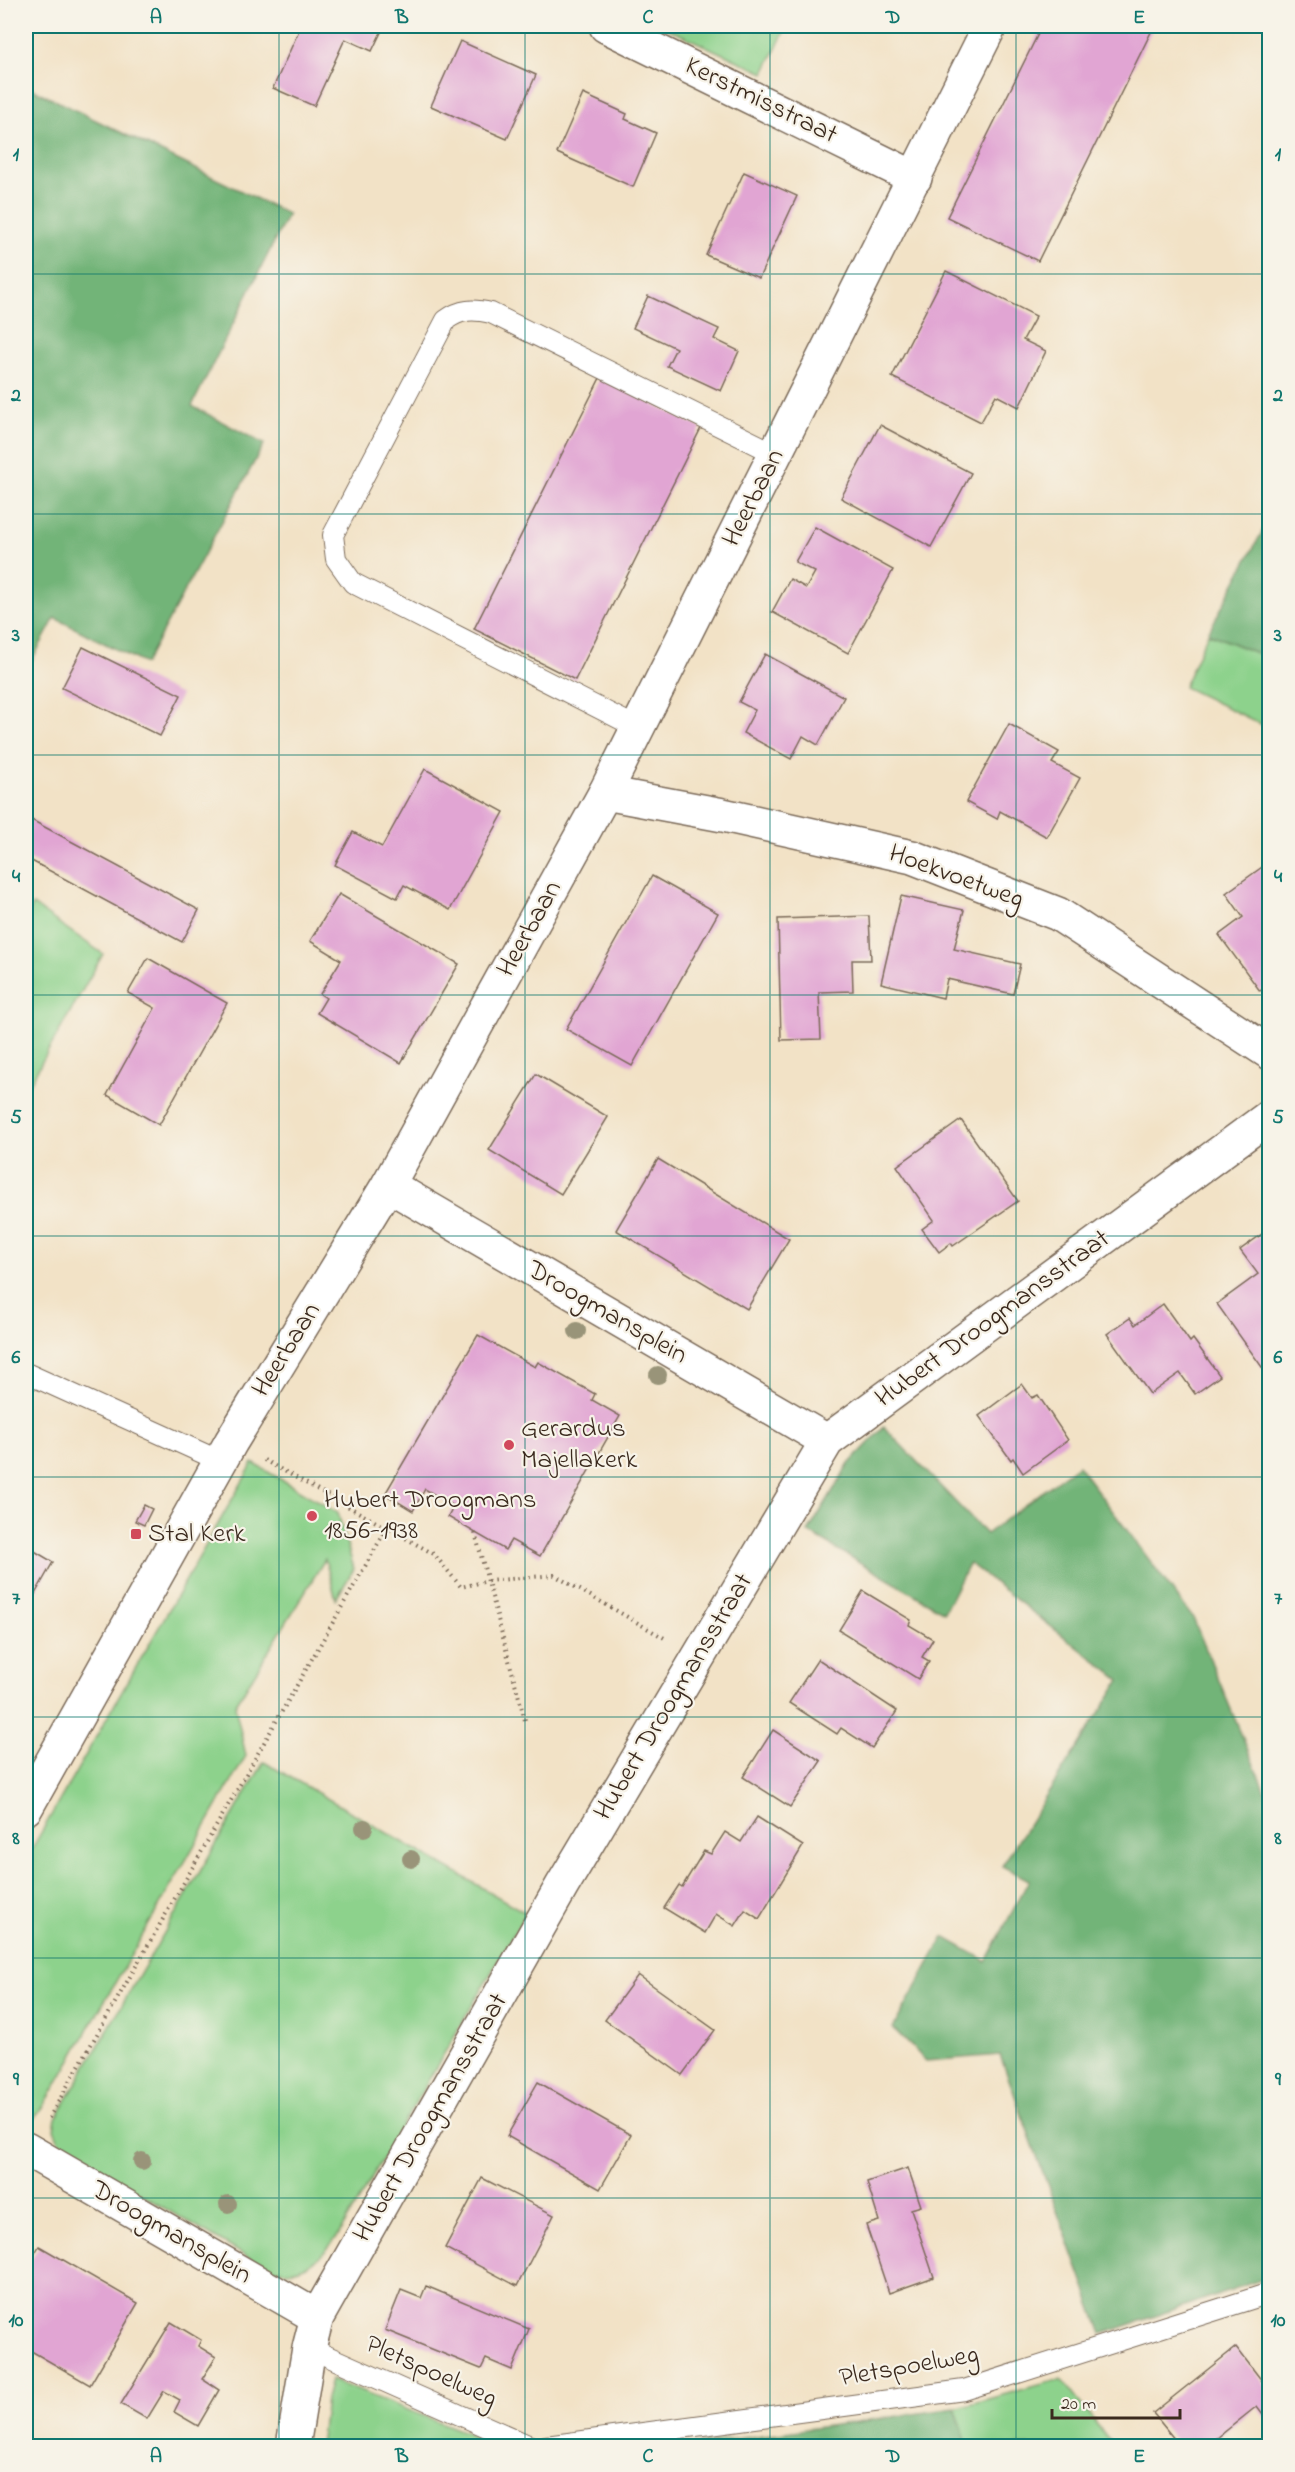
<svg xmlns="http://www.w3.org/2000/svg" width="1295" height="2472" font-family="'Indie Flower',sans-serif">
	<rect width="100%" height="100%" fill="#f7f3e8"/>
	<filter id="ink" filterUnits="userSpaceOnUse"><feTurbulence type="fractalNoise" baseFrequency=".0167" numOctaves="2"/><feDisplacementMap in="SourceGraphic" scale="12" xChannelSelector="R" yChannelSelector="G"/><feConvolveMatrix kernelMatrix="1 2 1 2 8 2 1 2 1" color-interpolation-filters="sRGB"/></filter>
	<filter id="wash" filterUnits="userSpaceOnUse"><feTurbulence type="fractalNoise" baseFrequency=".008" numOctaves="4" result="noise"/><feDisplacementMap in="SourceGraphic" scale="24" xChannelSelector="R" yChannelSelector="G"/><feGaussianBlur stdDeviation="1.35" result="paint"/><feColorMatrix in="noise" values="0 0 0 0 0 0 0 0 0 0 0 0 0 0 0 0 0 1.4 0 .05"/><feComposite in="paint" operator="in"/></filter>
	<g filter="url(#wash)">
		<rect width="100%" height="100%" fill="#f2e2c6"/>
		<g fill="#8dd28c" stroke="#647e55" stroke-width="1.5">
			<path d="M662,26H787L764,73Z"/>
			<path d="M1208,633L1269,658V728L1184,687Z"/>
			<path d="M33,905L103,954L26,1090V919Z"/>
			<path d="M253,1463L338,1513L354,1569L336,1599L325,1559L235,1706L246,1756L44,2106L34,2118L26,2120V1859Z"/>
			<path d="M264,1762L526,1913L339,2234C319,2262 298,2281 261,2265L62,2148L54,2129L56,2118Z"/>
			<path d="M1061,2379L1114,2446H968L955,2408Z"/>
			<path d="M331,2380L501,2446H320L326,2399Z"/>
		</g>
		<g fill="#72b478" stroke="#566f4b" stroke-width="1.5">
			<path d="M26,86L288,214L192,406L264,444L145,664L55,618L26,671Z"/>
			<path d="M1269,519V658L1208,633Z"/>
			<path d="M884,1427L986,1534L1078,1465L1193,1618L1269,1801V2277L1102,2334L1000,2055L926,2061L893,2028L944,1937L986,1961L1029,1880L1002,1866L1120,1680L969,1563L944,1612L808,1532L849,1464Z"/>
			<path d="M955,2408L968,2446H694L693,2445Z"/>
		</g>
		<g id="blocks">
			<g fill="#e1a5d3">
				<path d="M301,26H384L372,51L345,39L314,106L273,88Z"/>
				<path d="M1042,26H1154L1038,261L947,217Z"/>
				<path d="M460,41L536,75L507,139L431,106Z"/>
				<path d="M583,94L627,114L625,119L656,133L633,187L557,153Z"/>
				<path d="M744,172L797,196L759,278L706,255Z"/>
				<path d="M946,271L1036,316L1023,340L1046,351L1019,407L996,395L981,422L892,377Z"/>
				<path d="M648,296L719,329L714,339L739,351L721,391L667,366L676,348L633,328Z"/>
				<path d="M600,378L701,428L575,680L474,629Z"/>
				<path d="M880,425L971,473L931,547L841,498Z"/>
				<path d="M815,527L893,570L848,653L772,612L790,579L806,588L815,572L795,562Z"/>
				<path d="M83,647L181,695L160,736L62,688Z"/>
				<path d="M765,654L844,697L818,745L803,736L791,759L743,733L755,710L739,702Z"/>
				<path d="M1009,724L1059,752L1052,763L1080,778L1047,837L1000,811L997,819L966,802Z"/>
				<path d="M425,769L504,812L450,910L404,885L397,898L335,865L353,832L382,847Z"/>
				<path d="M26,817L199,910L182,942L26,858Z"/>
				<path d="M1265,865L1269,871V984L1260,991L1219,935L1243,917L1226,893Z"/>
				<path d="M652,876L718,913L632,1066L566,1029Z"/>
				<path d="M339,894L459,964L401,1063L317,1013L326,998L320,994L341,960L310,941Z"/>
				<path d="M901,896L964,910L954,949L1020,964L1013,994L947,979L943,998L881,983Z"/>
				<path d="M869,916L871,960H852L853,991L819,992L821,1039L781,1040L778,919Z"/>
				<path d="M148,958L227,1003L159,1125L107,1095L155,1008L128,993Z"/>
				<path d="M536,1074L608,1117L561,1194L489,1150Z"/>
				<path d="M961,1120L1018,1201L953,1246L951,1243L939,1252L922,1229L934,1220L897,1166Z"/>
				<path d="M658,1159L789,1239L747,1309L616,1230Z"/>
				<path d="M1269,1229V1377L1217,1304L1258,1274L1240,1250Z"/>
				<path d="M1163,1304L1190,1342L1193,1339L1220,1376L1195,1394L1180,1373L1150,1394L1107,1334L1130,1318L1135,1325Z"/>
				<path d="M478,1335L535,1367L538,1362L595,1394L592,1400L620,1416L540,1556L511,1540L505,1550L448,1517L454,1506L425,1489L413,1511L385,1494Z"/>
				<path d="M1022,1384L1032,1398L1038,1395L1068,1440L1023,1473L1013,1458L1011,1460L979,1416Z"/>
				<path d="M144,1505L152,1509L144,1525L135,1521Z"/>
				<path d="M26,1546L53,1562L26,1610Z"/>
				<path d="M863,1591L911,1620L909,1625L933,1639L922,1657L929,1661L918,1679L839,1630Z"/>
				<path d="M818,1659L897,1711L872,1748L841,1728L837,1734L789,1703Z"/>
				<path d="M773,1730L821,1761L790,1807L743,1777Z"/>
				<path d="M757,1817L803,1846L759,1919L745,1910L735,1926L716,1914L705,1933L664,1908L679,1885L682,1887L704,1851L711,1854L725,1832L741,1842Z"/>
				<path d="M638,1975L715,2030L682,2075L605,2020Z"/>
				<path d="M538,2082L631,2135L600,2189L507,2136Z"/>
				<path d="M908,2168L921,2206L911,2209L934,2277L889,2293L866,2225L879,2221L867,2182Z"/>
				<path d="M482,2178L554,2215L517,2286L445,2248Z"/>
				<path d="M39,2246L138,2303L90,2385L26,2348V2269Z"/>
				<path d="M426,2286L529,2329L512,2370L486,2359L481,2369L385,2330L401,2290L421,2298Z"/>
				<path d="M171,2322L201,2340L198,2346L216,2357L202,2379L219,2390L198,2426L174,2412L180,2400L164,2391L147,2419L121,2404Z"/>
				<path d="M1236,2347L1269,2390V2422L1257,2406L1207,2446H1180L1153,2413Z"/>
			</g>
		</g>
	</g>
	<g filter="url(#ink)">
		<use href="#blocks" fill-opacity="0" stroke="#7b6a59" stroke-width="1.5"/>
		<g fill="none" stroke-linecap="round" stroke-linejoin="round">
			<defs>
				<g id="service">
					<path d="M638,728L353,583L336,559L333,535L446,320C461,309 473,309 491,313L776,454"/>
					<path d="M26,1373L220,1461"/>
					<path d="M309,2348L530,2446"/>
					<path d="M546,2446L964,2390L1270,2293"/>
				</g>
				<g id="minor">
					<path d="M606,26L915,178"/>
					<path d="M605,793L723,815L912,857L1058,914L1270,1053"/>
					<path d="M388,1185L827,1441"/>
					<path d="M26,2149L317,2317"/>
					<path d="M293,2446L309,2348L317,2317L562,1886L827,1441L1270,1116"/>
				</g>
				<path id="tertiary" d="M26,1808L231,1442L388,1185L605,793L990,26"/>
			</defs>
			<use href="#service" stroke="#7b6a59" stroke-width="22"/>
			<use href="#minor" stroke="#7b6a59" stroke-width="36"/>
			<use href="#tertiary" stroke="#7b6a59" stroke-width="36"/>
			<g stroke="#7b6a59" stroke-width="4" stroke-dasharray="1.5 4.5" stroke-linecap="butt">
				<path d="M264,1460L434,1554L461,1587L488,1581L554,1575L666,1639"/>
				<path d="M475,1533L526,1724"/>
				<path d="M49,2118L387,1528"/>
			</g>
			<use href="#service" stroke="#fff" stroke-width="20"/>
			<use href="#minor" stroke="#fff" stroke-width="33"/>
			<use href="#tertiary" stroke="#fff" stroke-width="33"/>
		</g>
		<g fill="#999479">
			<circle cx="577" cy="1331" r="9"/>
			<circle cx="658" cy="1375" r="9"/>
			<circle cx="364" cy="1828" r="9"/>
			<circle cx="411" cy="1859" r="9"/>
			<circle cx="142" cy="2161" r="9"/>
			<circle cx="228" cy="2204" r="9"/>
		</g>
	</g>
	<path fill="none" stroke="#0f766e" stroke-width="1.5" stroke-opacity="0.55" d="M279,26V2446M525,26V2446M770,26V2446M1016,26V2446M26,274H1270M26,514H1270M26,755H1270M26,995H1270M26,1236H1270M26,1477H1270M26,1717H1270M26,1958H1270M26,2198H1270"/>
	<g fill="#d1495b" stroke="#f7f3e8" stroke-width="2">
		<circle cx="509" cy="1445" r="6"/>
		<circle cx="312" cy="1516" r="6"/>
		<rect x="130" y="1528" width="12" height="12" rx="3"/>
	</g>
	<g text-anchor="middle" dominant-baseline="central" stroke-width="4.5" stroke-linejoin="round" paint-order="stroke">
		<g font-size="27" fill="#3b2a1e" stroke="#f7f3e8">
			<text transform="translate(761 101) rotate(26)">Kerstmisstraat</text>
			<text transform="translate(754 498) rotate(-63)">Heerbaan</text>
			<text transform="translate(956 877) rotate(20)">Hoekvoetweg</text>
			<text transform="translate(530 929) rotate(-61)">Heerbaan</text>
			<text transform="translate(607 1313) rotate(30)">Droogmansplein</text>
			<text transform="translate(993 1319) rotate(-36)">Hubert Droogmansstraat</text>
			<text transform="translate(287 1350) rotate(-58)">Heerbaan</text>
			<text transform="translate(674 1697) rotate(-59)">Hubert Droogmansstraat</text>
			<text transform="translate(431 2118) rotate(-60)">Hubert Droogmansstraat</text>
			<text transform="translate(171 2233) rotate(30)">Droogmansplein</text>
			<text transform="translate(909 2367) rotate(-10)">Pletspoelweg</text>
			<text transform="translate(431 2372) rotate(24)">Pletspoelweg</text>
		</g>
		<g font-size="27" fill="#3b2a1e" stroke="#f7f3e8" text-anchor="start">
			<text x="521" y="1429">Gerardus<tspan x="521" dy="31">Majellakerk</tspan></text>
			<text x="324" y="1500">Hubert Droogmans<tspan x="324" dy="31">1856-1938</tspan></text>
			<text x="148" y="1534">Stal Kerk</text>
		</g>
	</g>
	<rect width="1295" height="2472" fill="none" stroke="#f7f3e8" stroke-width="66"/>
	<path d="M1052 2409v9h128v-9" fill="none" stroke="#3b2a1e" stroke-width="3"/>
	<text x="1061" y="2409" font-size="18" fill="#3b2a1e" stroke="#f7f3e8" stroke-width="4.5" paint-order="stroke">20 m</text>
	<rect x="33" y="33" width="1229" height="2406" fill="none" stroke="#0f766e" stroke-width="2"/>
	<g font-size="20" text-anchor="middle" font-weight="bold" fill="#0f766e">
		<text x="156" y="23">A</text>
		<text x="402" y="23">B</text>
		<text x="648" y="23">C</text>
		<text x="893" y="23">D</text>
		<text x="1139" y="23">E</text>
		<text x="16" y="160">1</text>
		<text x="1278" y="160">1</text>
		<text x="16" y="401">2</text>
		<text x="1278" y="401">2</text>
		<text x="16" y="641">3</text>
		<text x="1278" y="641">3</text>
		<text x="16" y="882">4</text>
		<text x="1278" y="882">4</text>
		<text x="16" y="1123">5</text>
		<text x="1278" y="1123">5</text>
		<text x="16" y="1363">6</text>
		<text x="1278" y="1363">6</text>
		<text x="16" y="1604">7</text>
		<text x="1278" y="1604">7</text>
		<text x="16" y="1844">8</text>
		<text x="1278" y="1844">8</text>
		<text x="16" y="2085">9</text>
		<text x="1278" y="2085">9</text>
		<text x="16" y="2326">10</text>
		<text x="1278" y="2326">10</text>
		<text x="156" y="2462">A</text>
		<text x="402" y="2462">B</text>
		<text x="648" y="2462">C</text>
		<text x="893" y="2462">D</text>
		<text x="1139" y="2462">E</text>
	</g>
</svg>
